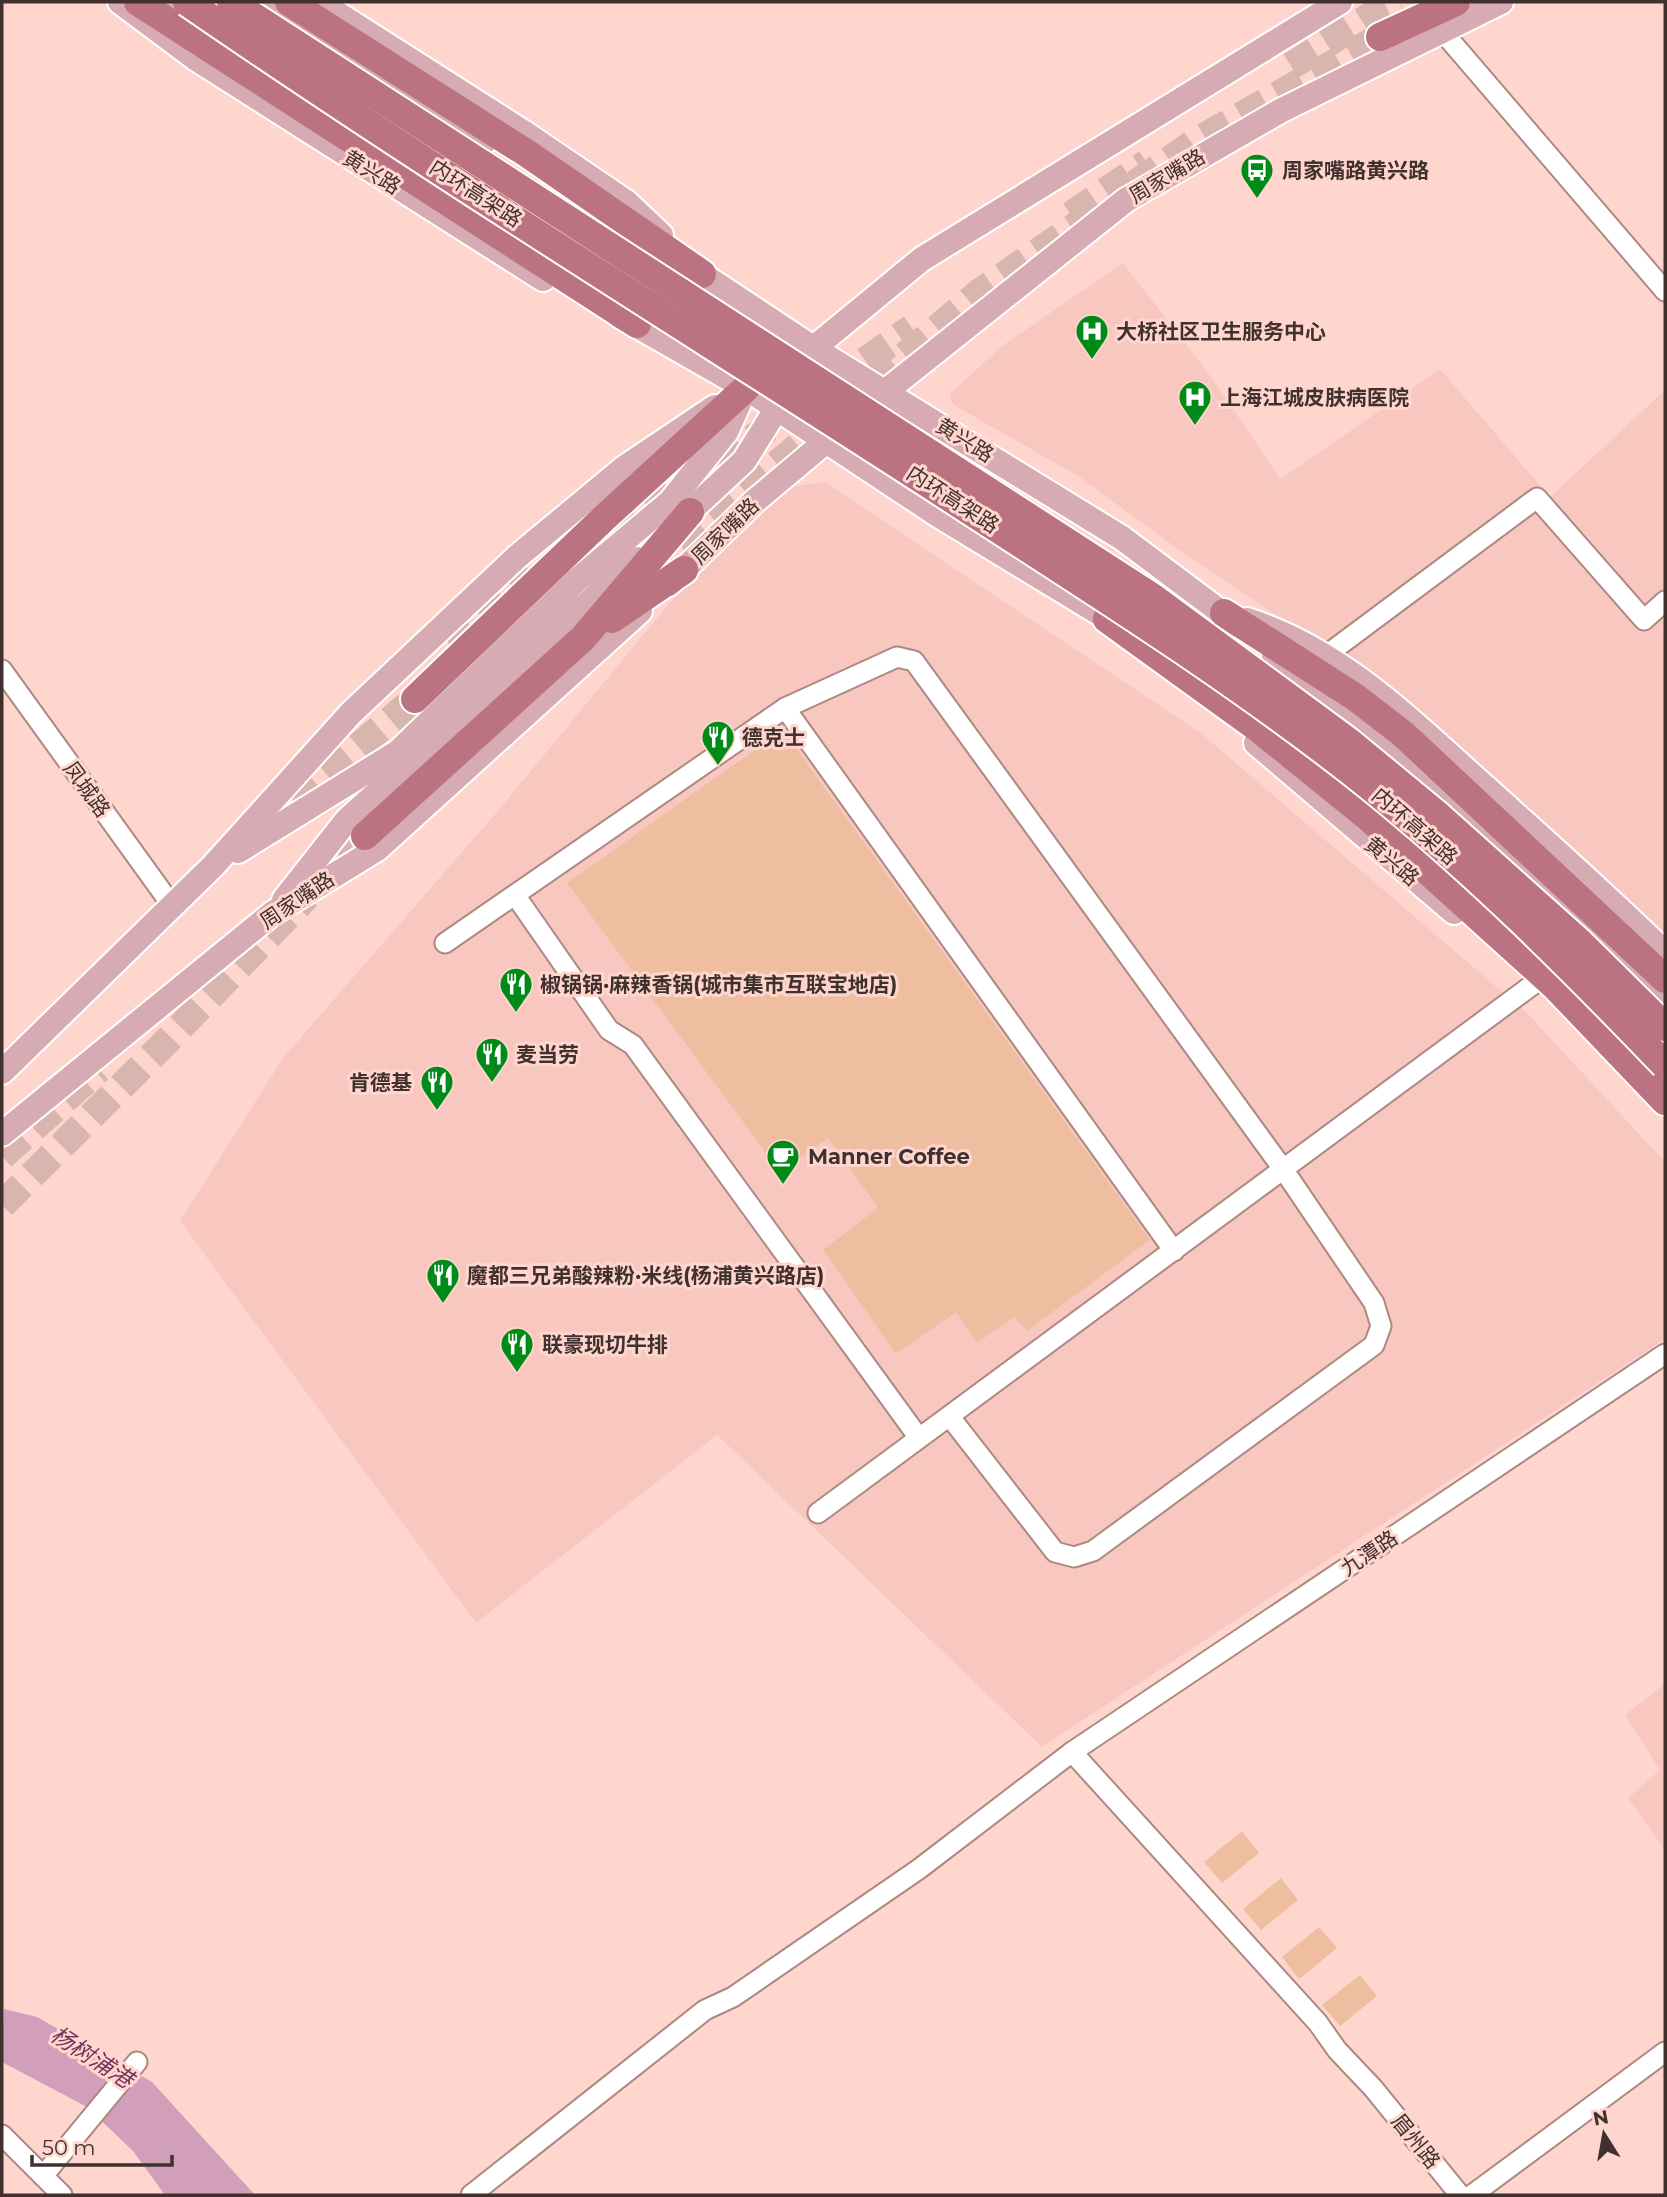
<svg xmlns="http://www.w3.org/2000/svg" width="1667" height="2197" font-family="Montserrat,'Noto Sans SC',sans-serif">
	<rect width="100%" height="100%" fill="#fed6ce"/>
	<g fill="#f8c8c0">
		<path d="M1123,263L1212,378L1280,478L1272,485L1440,369L1550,497L1665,390V945L1340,658L1179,550L1078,476L954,405L950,399L951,393L1002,346Z"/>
		<path d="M825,482L1202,734L1528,1014L1665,1162V1339L1042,1747L717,1435L476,1623L180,1221L283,1058L496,813L763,490Z"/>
		<path d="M1665,1684V1850L1628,1798L1660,1770L1625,1715Z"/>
	</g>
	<path fill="#d29fbb" d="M4,2009L37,2017L152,2082L255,2195H165L133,2151L87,2107L2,2062Z"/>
	<g fill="#efbea0">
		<path d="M783,730L1150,1240L1027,1331L1014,1317L977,1343L956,1312L896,1354L823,1250L878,1208L828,1138L780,1172L567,883Z"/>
		<path d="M1242,1831L1259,1853L1222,1883L1204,1862Z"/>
		<path d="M1281,1878L1298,1900L1261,1930L1243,1909Z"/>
		<path d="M1319,1927L1337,1948L1299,1979L1282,1957Z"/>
		<path d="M1360,1975L1377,1996L1340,2026L1322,2005Z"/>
	</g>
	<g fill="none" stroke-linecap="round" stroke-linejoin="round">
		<g stroke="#d8b5ae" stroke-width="28" stroke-dasharray="28 14" stroke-linecap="butt">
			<path d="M1291,66L1372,15L1400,2"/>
			<path d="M1135,184L1195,142L1380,37"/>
			<path d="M1071,215L1147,163"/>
			<path d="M831,385L912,328"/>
			<path d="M576,552L660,502L768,428"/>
			<path d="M649,573L980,292L1093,214"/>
			<path d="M444,637L477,612L533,578"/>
			<path d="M262,828L415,699"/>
			<path d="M306,882L380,816"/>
			<path d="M2,1156L99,1069"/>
			<path d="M2,1205L167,1041L307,896"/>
		</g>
		<defs>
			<g id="minor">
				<path d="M1442,31L1665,291"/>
				<path d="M1325,656L1537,498L1644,620L1665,601"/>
				<path d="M2,670L173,907"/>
				<path d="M785,708L1174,1251"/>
				<path d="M515,895L609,1030L633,1045L919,1438"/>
				<path d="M445,943L785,708L897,657L914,661L1283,1169L1374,1303L1381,1326L1374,1345L1093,1551L1074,1557L1055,1552L950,1417"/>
				<path d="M818,1513L1535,983"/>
				<path d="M1072,1752L1318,2023L1337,2050L1373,2088L1460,2195"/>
				<path d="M2,2135L62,2195"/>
				<path d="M43,2176L137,2062"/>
				<path d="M471,2195L705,2010L733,1997L919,1869L1072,1752L1665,1354"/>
				<path d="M1472,2195L1665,2052"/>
			</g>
			<g id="major">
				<path d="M120,2L195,58L543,279"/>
				<path d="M168,2L202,25"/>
				<path d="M261,2L320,42L484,142"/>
				<path d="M319,2L523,132L626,202L661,235"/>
				<path d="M686,264L816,350L1122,538L1238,625"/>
				<path d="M620,316L746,388L938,515L1124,628"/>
				<path d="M804,356L922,259L1340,2"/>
				<path d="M675,525L744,461L784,397"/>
				<path d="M669,584L756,500L886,391L1126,200L1280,111L1501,2"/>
				<path d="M1247,620C1342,650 1413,723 1485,787C1546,842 1607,896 1665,953"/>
				<path d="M1274,656L1441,789L1665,1004"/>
				<path d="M1256,743L1454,912"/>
				<path d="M238,851L398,752L576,581L670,502L726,432L744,392"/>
				<path d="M284,900L347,820L637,559"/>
				<path d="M2,1072L213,866L351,713L518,556L624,468L715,407"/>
				<path d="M2,1134L273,913L377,849L640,611"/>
			</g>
			<g id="highway">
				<path d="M138,2L637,324"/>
				<path d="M289,2L528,154L702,274"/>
				<path d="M1380,37L1456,2"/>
				<path d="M1224,613L1355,697L1403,734L1665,979"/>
				<path d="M612,619L684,570"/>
				<path d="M1107,619L1259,729L1368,817L1555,986L1665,1101"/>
				<path d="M415,699L604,518L746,388"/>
				<path d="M365,836L583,638L690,512"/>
			</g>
		</defs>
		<use href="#minor" stroke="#ad8881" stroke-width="23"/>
		<use href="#major" stroke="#fff" stroke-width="28"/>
		<use href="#highway" stroke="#fff" stroke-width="32"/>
		<use href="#minor" stroke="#fff" stroke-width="19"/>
		<use href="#major" stroke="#d7abb3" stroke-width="24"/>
		<use href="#highway" stroke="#bc7381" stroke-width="28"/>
		<defs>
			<g id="highway-bridge">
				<path d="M187,2C434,172 689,329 941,492C1087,587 1236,679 1372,788C1477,873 1572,968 1665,1065"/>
				<path d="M231,2L1152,597L1349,742L1435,813L1579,942L1665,1027"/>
			</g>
		</defs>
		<use href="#highway-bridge" stroke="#fff" stroke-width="32" stroke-linecap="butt"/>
		<use href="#highway-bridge" stroke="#bc7381" stroke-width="28"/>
	</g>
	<defs>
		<symbol id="bus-pin" viewBox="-11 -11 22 30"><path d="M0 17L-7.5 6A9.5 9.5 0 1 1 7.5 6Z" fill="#008a17" stroke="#fed6ce"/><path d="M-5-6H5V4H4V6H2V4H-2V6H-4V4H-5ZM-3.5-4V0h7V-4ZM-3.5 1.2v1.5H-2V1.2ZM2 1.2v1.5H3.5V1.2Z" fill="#fff"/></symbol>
		<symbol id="hospital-pin" viewBox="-11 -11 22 30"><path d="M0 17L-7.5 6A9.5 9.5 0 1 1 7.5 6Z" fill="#008a17" stroke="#fed6ce"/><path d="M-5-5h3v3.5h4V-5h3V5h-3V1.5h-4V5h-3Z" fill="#fff"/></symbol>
		<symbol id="restaurant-pin" viewBox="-11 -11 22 30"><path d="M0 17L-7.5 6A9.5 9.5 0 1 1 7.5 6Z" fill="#008a17" stroke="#fed6ce"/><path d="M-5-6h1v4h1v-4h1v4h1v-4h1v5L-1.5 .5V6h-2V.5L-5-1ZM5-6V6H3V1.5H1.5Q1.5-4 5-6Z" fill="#fff"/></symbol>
		<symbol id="cafe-pin" viewBox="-11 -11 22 30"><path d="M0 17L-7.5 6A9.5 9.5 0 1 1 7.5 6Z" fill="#008a17" stroke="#fed6ce"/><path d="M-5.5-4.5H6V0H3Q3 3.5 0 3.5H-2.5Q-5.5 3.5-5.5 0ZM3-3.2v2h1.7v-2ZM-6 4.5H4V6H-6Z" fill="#fff"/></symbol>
	</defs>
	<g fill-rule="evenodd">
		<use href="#bus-pin" x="1238" y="151" width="38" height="52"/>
		<use href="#hospital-pin" x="1073" y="312" width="38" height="52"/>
		<use href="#hospital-pin" x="1176" y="378" width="38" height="52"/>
		<use href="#restaurant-pin" x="699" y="718" width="38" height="52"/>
		<use href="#restaurant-pin" x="497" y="965" width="38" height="52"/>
		<use href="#restaurant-pin" x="473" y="1035" width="38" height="52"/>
		<use href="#restaurant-pin" x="418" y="1063" width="38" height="52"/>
		<use href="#cafe-pin" x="764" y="1137" width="38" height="52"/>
		<use href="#restaurant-pin" x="424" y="1256" width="38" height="52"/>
		<use href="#restaurant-pin" x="498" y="1325" width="38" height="52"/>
	</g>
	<g text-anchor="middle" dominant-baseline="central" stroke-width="6" stroke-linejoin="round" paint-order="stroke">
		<g font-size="21" font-weight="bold" fill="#41312e" stroke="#fed6ce" text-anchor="start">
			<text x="1282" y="170">周家嘴路黄兴路</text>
			<text x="1116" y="331">大桥社区卫生服务中心</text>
			<text x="1220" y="397">上海江城皮肤病医院</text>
			<text x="742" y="737">德克士</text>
			<text x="540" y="984">椒锅锅·麻辣香锅(城市集市互联宝地店)</text>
			<text x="516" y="1054">麦当劳</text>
			<text x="412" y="1082" text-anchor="end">肯德基</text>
			<text x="808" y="1156">Manner Coffee</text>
			<text x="467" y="1275">魔都三兄弟酸辣粉·米线(杨浦黄兴路店)</text>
			<text x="542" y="1344">联豪现切牛排</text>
		</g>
		<g font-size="21" fill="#41312e" stroke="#fed6ce">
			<text transform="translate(372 172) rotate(32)">黄兴路</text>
			<text transform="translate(1167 176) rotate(-31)">周家嘴路</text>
			<text transform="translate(476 193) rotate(33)">内环高架路</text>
			<text transform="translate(965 440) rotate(32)">黄兴路</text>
			<text transform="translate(953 499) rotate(33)">内环高架路</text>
			<text transform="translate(725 531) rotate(-44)">周家嘴路</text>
			<text transform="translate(87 789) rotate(54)">凤城路</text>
			<text transform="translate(1415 826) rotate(41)">内环高架路</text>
			<text transform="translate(1392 861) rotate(40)">黄兴路</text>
			<text transform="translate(297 900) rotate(-34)">周家嘴路</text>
			<text transform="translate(1369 1553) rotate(-34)">九潭路</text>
			<text transform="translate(1416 2141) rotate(51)">眉州路</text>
		</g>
		<g font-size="23" font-style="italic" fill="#73355b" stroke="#fed6ce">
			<text transform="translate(92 2057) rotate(33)">杨树浦港</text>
		</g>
	</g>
	<rect width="1667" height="2197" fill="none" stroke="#41312e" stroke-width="7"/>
	<g transform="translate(1604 2134) rotate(349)" stroke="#fed6ce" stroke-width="5" paint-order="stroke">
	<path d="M0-5L12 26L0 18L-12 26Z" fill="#41312e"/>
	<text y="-10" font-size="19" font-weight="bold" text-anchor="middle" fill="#41312e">N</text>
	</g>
	<path d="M32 2155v10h140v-10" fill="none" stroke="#41312e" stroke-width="3.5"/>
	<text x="42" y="2155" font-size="21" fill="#41312e" stroke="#fed6ce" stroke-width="5" paint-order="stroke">50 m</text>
</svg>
